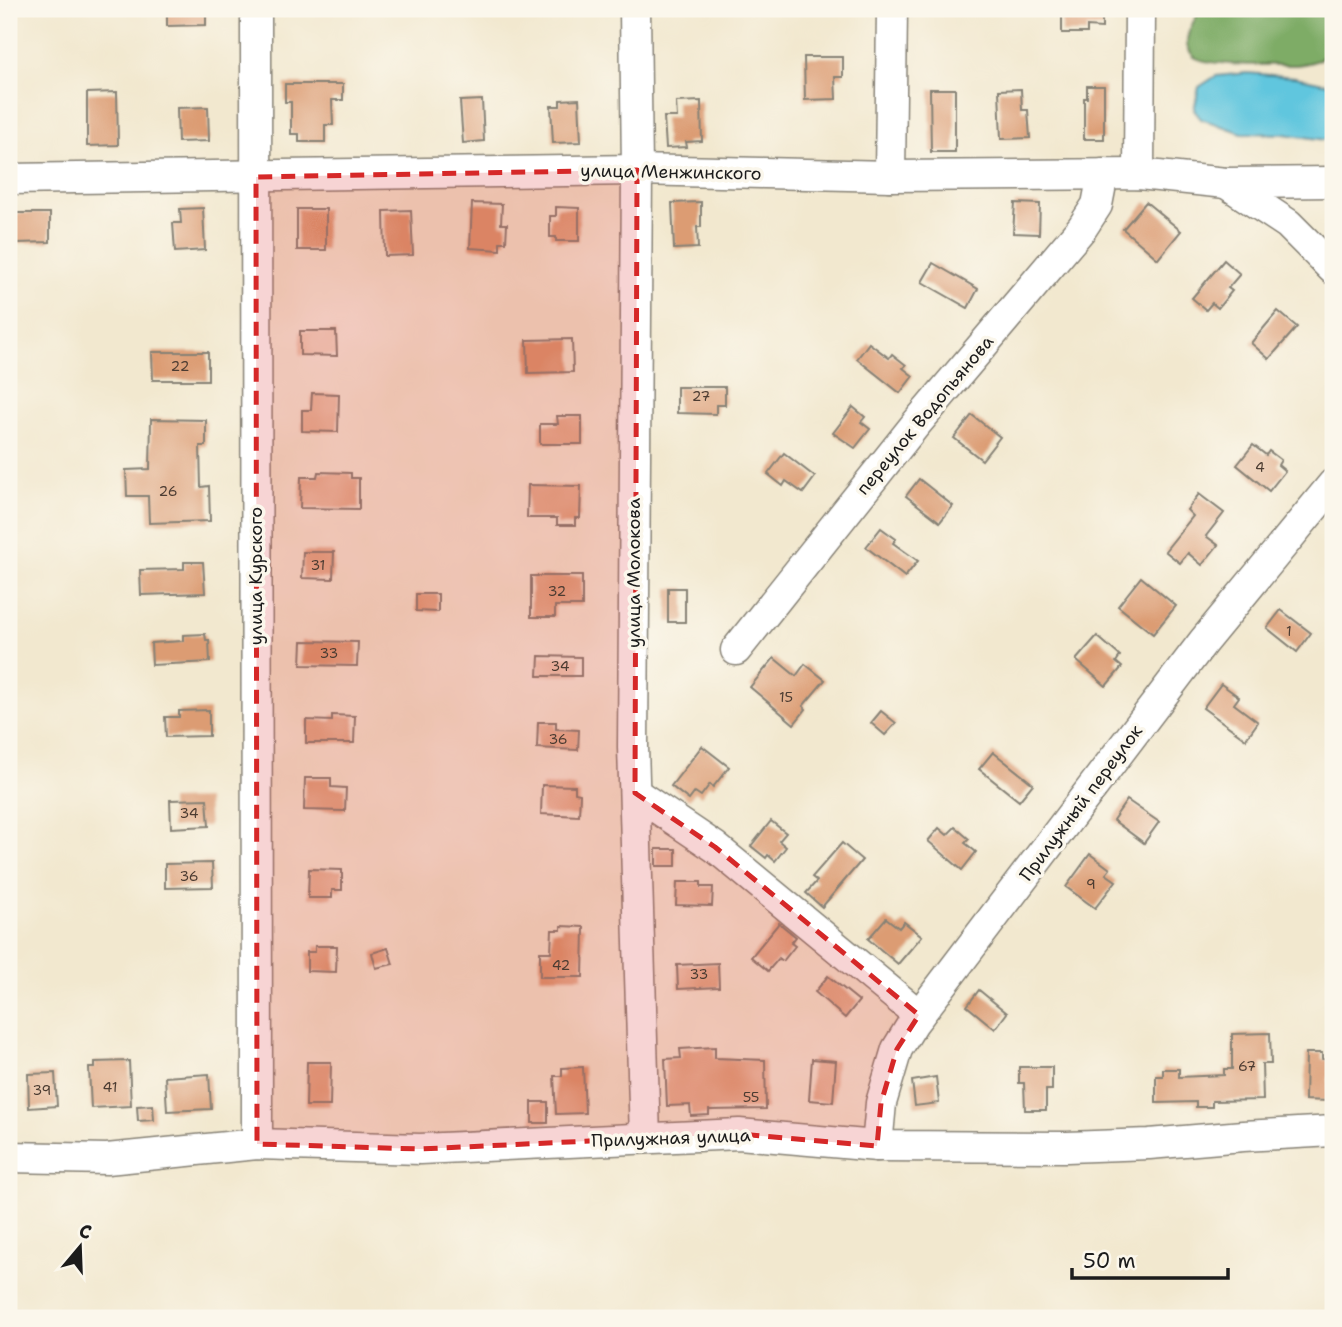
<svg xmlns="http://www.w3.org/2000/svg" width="1342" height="1327" font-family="'Shantell Sans',sans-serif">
	<rect width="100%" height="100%" fill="#fbf7ec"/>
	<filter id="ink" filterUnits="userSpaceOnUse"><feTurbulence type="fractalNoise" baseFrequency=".0143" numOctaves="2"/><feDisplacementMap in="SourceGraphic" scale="14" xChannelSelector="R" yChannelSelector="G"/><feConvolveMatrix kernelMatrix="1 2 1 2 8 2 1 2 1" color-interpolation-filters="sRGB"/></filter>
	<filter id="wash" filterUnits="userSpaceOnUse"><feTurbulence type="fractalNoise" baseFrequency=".00686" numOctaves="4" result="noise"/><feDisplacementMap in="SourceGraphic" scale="28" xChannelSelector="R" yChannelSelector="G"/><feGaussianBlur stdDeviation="1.57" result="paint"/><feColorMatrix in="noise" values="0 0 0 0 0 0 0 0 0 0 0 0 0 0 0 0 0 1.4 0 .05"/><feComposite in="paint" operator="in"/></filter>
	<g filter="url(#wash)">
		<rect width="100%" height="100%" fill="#f2e8cf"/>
		<path fill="#7eac66" stroke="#4d6441" stroke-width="2" d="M1201,9H1333C1334,26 1337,52 1318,60C1312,63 1303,64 1296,65C1275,64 1212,67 1196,58C1192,56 1188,49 1187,45C1186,32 1195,19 1201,9Z"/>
		<path fill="#60c6de" stroke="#3e717d" stroke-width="2" d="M1247,73L1295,77L1333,85V141L1284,134L1242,133L1201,119L1194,110L1199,87L1216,76Z"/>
		<g id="blocks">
			<g fill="#dc9c73">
				<path d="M167,9H206V25L167,26Z"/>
				<path d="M1062,9H1102V28L1087,27V33H1062Z"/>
				<path d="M804,57H843V77H835L836,99L805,100Z"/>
				<path d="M285,84H343V100H332L333,125H325V142H299V134H291V102H285Z"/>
				<path d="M1087,86H1104V139H1084V98H1087Z"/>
				<path d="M930,89H955V152H931Z"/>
				<path d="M1021,89L1022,110H1028L1030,138L1001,139L999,90Z"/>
				<path d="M117,92L118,145L87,146V93Z"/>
				<path d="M579,99L581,142L553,143L551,106H560V100Z"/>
				<path d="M482,100L484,141L463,143L460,101Z"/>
				<path d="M701,101L702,141L686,142L687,147L666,148L664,117H677L676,102Z"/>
				<path d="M208,107L209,141L178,142L177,108Z"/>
				<path d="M701,202V227H697L698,248L674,249L672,203Z"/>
				<path d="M1146,202L1181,231L1158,259L1123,229Z"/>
				<path d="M472,203L502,204L501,224H507L506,242H500V250L470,248Z"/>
				<path d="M1015,203L1040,204L1039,234L1013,233Z"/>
				<path d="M556,207L579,208V241H556V237H550V216H556Z"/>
				<path d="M203,208L205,250L175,252L173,223H181L180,209Z"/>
				<rect x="297" y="209" width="29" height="41"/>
				<path d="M411,210L413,255L385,256L384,211Z"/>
				<path d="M15,213H50V242L16,243Z"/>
				<path d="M1224,260L1240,274L1228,288L1232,291L1218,308L1212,303L1206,310L1192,298Z"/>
				<path d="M933,263L978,289L968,308L922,282Z"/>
				<path d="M1278,311L1297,327L1269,359L1251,343Z"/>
				<path d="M300,331H336L337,356L300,355Z"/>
				<path d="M572,339L573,372L528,373L527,340Z"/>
				<path d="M869,343L889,358L892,354L906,365L903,368L913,376L900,393L857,359Z"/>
				<path d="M152,352H208V380H153Z"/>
				<path d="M677,387H725V405H716V414L677,413Z"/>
				<path d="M312,393L339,394L338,432L302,431V410H311Z"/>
				<path d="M853,407L865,417L861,422L870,429L855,448L833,433Z"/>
				<path d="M972,415L1000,437L982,460L954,438Z"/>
				<path d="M557,416H582V444H540V424H558Z"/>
				<path d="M151,419L206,420V446H200L201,487L209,486L210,521L149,523L148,496H127L126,470L150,469Z"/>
				<path d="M1253,445L1266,455L1269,451L1281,460L1278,465L1285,471L1269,491L1237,465Z"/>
				<path d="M784,453L815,477L803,493L786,481L783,486L768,474Z"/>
				<path d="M318,472L351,473V478H359V509L300,508L301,477H317Z"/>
				<path d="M919,479L953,506L940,522L906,496Z"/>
				<path d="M528,485L581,486L580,518H575V525H557V518H527Z"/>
				<path d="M1199,494L1224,513L1206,536L1218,545L1202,565L1188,553L1180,563L1165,551L1193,516L1187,510Z"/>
				<path d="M881,528L896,539L893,543L918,561L905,577L866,547Z"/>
				<path d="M303,552H334L333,579L302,578Z"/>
				<path d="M184,562H203L205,593L141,595L140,570L184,569Z"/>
				<path d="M531,576H582V606H555V617H531Z"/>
				<path d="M1141,577L1176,606L1153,634L1118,606Z"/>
				<rect x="668" y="588" width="17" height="34"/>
				<path d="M416,594H438V612L416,611Z"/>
				<path d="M1281,610L1311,633L1297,652L1267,628Z"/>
				<path d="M205,634L206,640H209L210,662L152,665L151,643L183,641V635Z"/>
				<path d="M1097,636L1120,656L1116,662L1122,667L1106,686L1076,660Z"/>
				<path d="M302,641L358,642L357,666L301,665Z"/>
				<path d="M539,656L581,657V676H538Z"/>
				<path d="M774,658L796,676L805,664L825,680L803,706L806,709L794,724L750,687Z"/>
				<path d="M1221,684L1239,697L1234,704L1258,722L1246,739L1203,708Z"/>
				<path d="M209,710V736L166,737L165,717H179V711Z"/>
				<path d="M881,711L896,723L885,735L871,723Z"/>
				<path d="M332,715L355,716L354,743H306V720L332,721Z"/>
				<path d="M538,722H556V729L579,730L578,750L537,748Z"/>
				<path d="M702,746L729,767L713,787L710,784L701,796L695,792L689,800L671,786Z"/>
				<path d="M993,752L1033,784L1019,801L979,769Z"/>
				<path d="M305,778H331V787L346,788L345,811L304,810Z"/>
				<path d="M542,785L575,786V793L580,794L579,816L541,814Z"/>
				<path d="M207,799L209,826L171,828L170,800Z"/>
				<path d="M1127,800L1159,822L1144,843L1113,820Z"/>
				<path d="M771,821L786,833L779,841L786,847L775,861L768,855L766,858L751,846Z"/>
				<path d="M955,827L969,839L965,843L976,852L962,870L928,841L939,828L947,835Z"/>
				<path d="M842,843L862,860L822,907L806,893L817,881L812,877Z"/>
				<rect x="656" y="849" width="20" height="17"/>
				<path d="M1090,854L1110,869L1106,874L1116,881L1095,908L1066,887Z"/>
				<path d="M212,863L213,887L165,888V864Z"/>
				<path d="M309,869L342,870V890H332V898H308Z"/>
				<path d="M677,882H701V887H713L712,906L676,905Z"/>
				<path d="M886,918L899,928L904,922L922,936L898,964L868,939Z"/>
				<path d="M779,923L796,937L791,943L795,946L783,961L779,958L768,971L751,957Z"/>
				<path d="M561,926L584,927L583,977H540V952H551L552,930H561Z"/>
				<path d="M315,946H337L336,972L307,971V952H315Z"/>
				<path d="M388,948L393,964L376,968L372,953Z"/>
				<path d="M718,963L719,987L678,989L677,965Z"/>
				<path d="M828,976L859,1001L845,1018L815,992Z"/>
				<path d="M979,990L1007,1013L995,1029L967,1006Z"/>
				<path d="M1270,1033L1271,1064H1262L1263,1100L1212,1101V1107H1196V1102L1156,1103V1076H1163V1069H1179V1077L1224,1075V1069H1232V1034Z"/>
				<path d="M715,1047V1058L765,1060L766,1109L709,1110V1115L691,1116L690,1105L667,1106L665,1059L681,1058L680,1049Z"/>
				<path d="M1306,1053H1322V1059L1329,1060L1328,1101L1305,1100Z"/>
				<path d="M812,1059L836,1061L833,1102L809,1100Z"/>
				<path d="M129,1061L131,1106L91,1108L89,1068H95V1062Z"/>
				<path d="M307,1062H331L330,1106H306Z"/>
				<path d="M583,1067L585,1113L556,1114L554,1076H562V1068Z"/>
				<path d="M1019,1067H1052V1090H1046V1110H1025L1024,1083H1019Z"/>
				<path d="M55,1073L57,1106L29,1108L28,1074Z"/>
				<path d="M209,1074L211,1109L167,1111L165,1077Z"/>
				<path d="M936,1077L939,1103L915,1106L912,1081Z"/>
				<rect x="532" y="1102" width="16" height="21"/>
				<path d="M153,1105L154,1120L138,1121L137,1106Z"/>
			</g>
		</g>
	</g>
	<g filter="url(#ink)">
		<use href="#blocks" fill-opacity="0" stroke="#878276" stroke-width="2"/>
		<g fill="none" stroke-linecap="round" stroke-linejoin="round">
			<defs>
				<g id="minor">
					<path d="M256,9L257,1144"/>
					<path d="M635,9L637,170L633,747L645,1138"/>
					<path d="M1139,174L1140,9"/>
					<path d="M890,176L892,9"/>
					<path d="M9,179L637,170L890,176L1139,174L1226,183L1333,182"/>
					<path d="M1226,183L1288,224L1333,269"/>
					<path d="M736,650L916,424L1082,228L1097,205L1103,174"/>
					<path d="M635,793L715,847L919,1015"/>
					<path d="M877,1146L881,1103L897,1049L913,1023L1203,642L1333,484"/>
					<path d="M9,1157L107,1159L257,1144L420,1149L739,1134L877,1146L1067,1147L1149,1144L1243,1136L1333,1131"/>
				</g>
			</defs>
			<use href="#minor" stroke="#878276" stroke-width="33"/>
			<use href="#minor" stroke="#fff" stroke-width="30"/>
		</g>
	</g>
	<path fill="#d62828" fill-opacity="0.2" stroke="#d62828" stroke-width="5" stroke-dasharray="14 9" stroke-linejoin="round" d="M637,170L635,793L715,847L919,1015L897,1049L881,1103L877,1146L739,1134L420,1149L257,1144L256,177Z"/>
	<g text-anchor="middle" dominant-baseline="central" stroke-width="7" stroke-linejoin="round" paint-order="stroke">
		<g font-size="14" fill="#4c3c32">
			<text x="180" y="366">22</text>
			<text x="701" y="396">27</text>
			<text x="1260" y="467">4</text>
			<text x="168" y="491">26</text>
			<text x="318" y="565">31</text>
			<text x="557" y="591">32</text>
			<text x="1289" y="631">1</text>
			<text x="329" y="653">33</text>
			<text x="560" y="666">34</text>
			<text x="786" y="697">15</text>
			<text x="558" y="739">36</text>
			<text x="189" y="813">34</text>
			<text x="189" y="876">36</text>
			<text x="1091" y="884">9</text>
			<text x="561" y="965">42</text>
			<text x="699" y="974">33</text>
			<text x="1247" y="1066">67</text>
			<text x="110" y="1087">41</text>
			<text x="42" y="1090">39</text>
			<text x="751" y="1097">55</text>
		</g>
		<g font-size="18" fill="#1c1c1c" stroke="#fbf7ec">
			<text transform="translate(671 172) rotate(1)">улица Менжинского</text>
			<text transform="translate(925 415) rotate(-50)">переулок Водопьянова</text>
			<text transform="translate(634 573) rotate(-90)">улица Молокова</text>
			<text transform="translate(256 576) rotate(-90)">улица Курского</text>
			<text transform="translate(1081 803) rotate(-53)">Прилужный переулок</text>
			<text transform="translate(671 1138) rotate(-2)">Прилужная улица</text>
		</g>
	</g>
	<rect width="1342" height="1327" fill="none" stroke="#fbf7ec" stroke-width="35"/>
	<g transform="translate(80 1247) rotate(19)" stroke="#fbf7ec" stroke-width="5" paint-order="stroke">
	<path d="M0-5L12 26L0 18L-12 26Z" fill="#1c1c1c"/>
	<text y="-10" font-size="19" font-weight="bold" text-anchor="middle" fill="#1c1c1c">С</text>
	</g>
	<path d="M1072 1268v10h156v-10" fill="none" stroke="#1c1c1c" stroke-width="3.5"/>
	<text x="1083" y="1268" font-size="21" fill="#1c1c1c" stroke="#fbf7ec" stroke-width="5" paint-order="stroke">50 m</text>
</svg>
